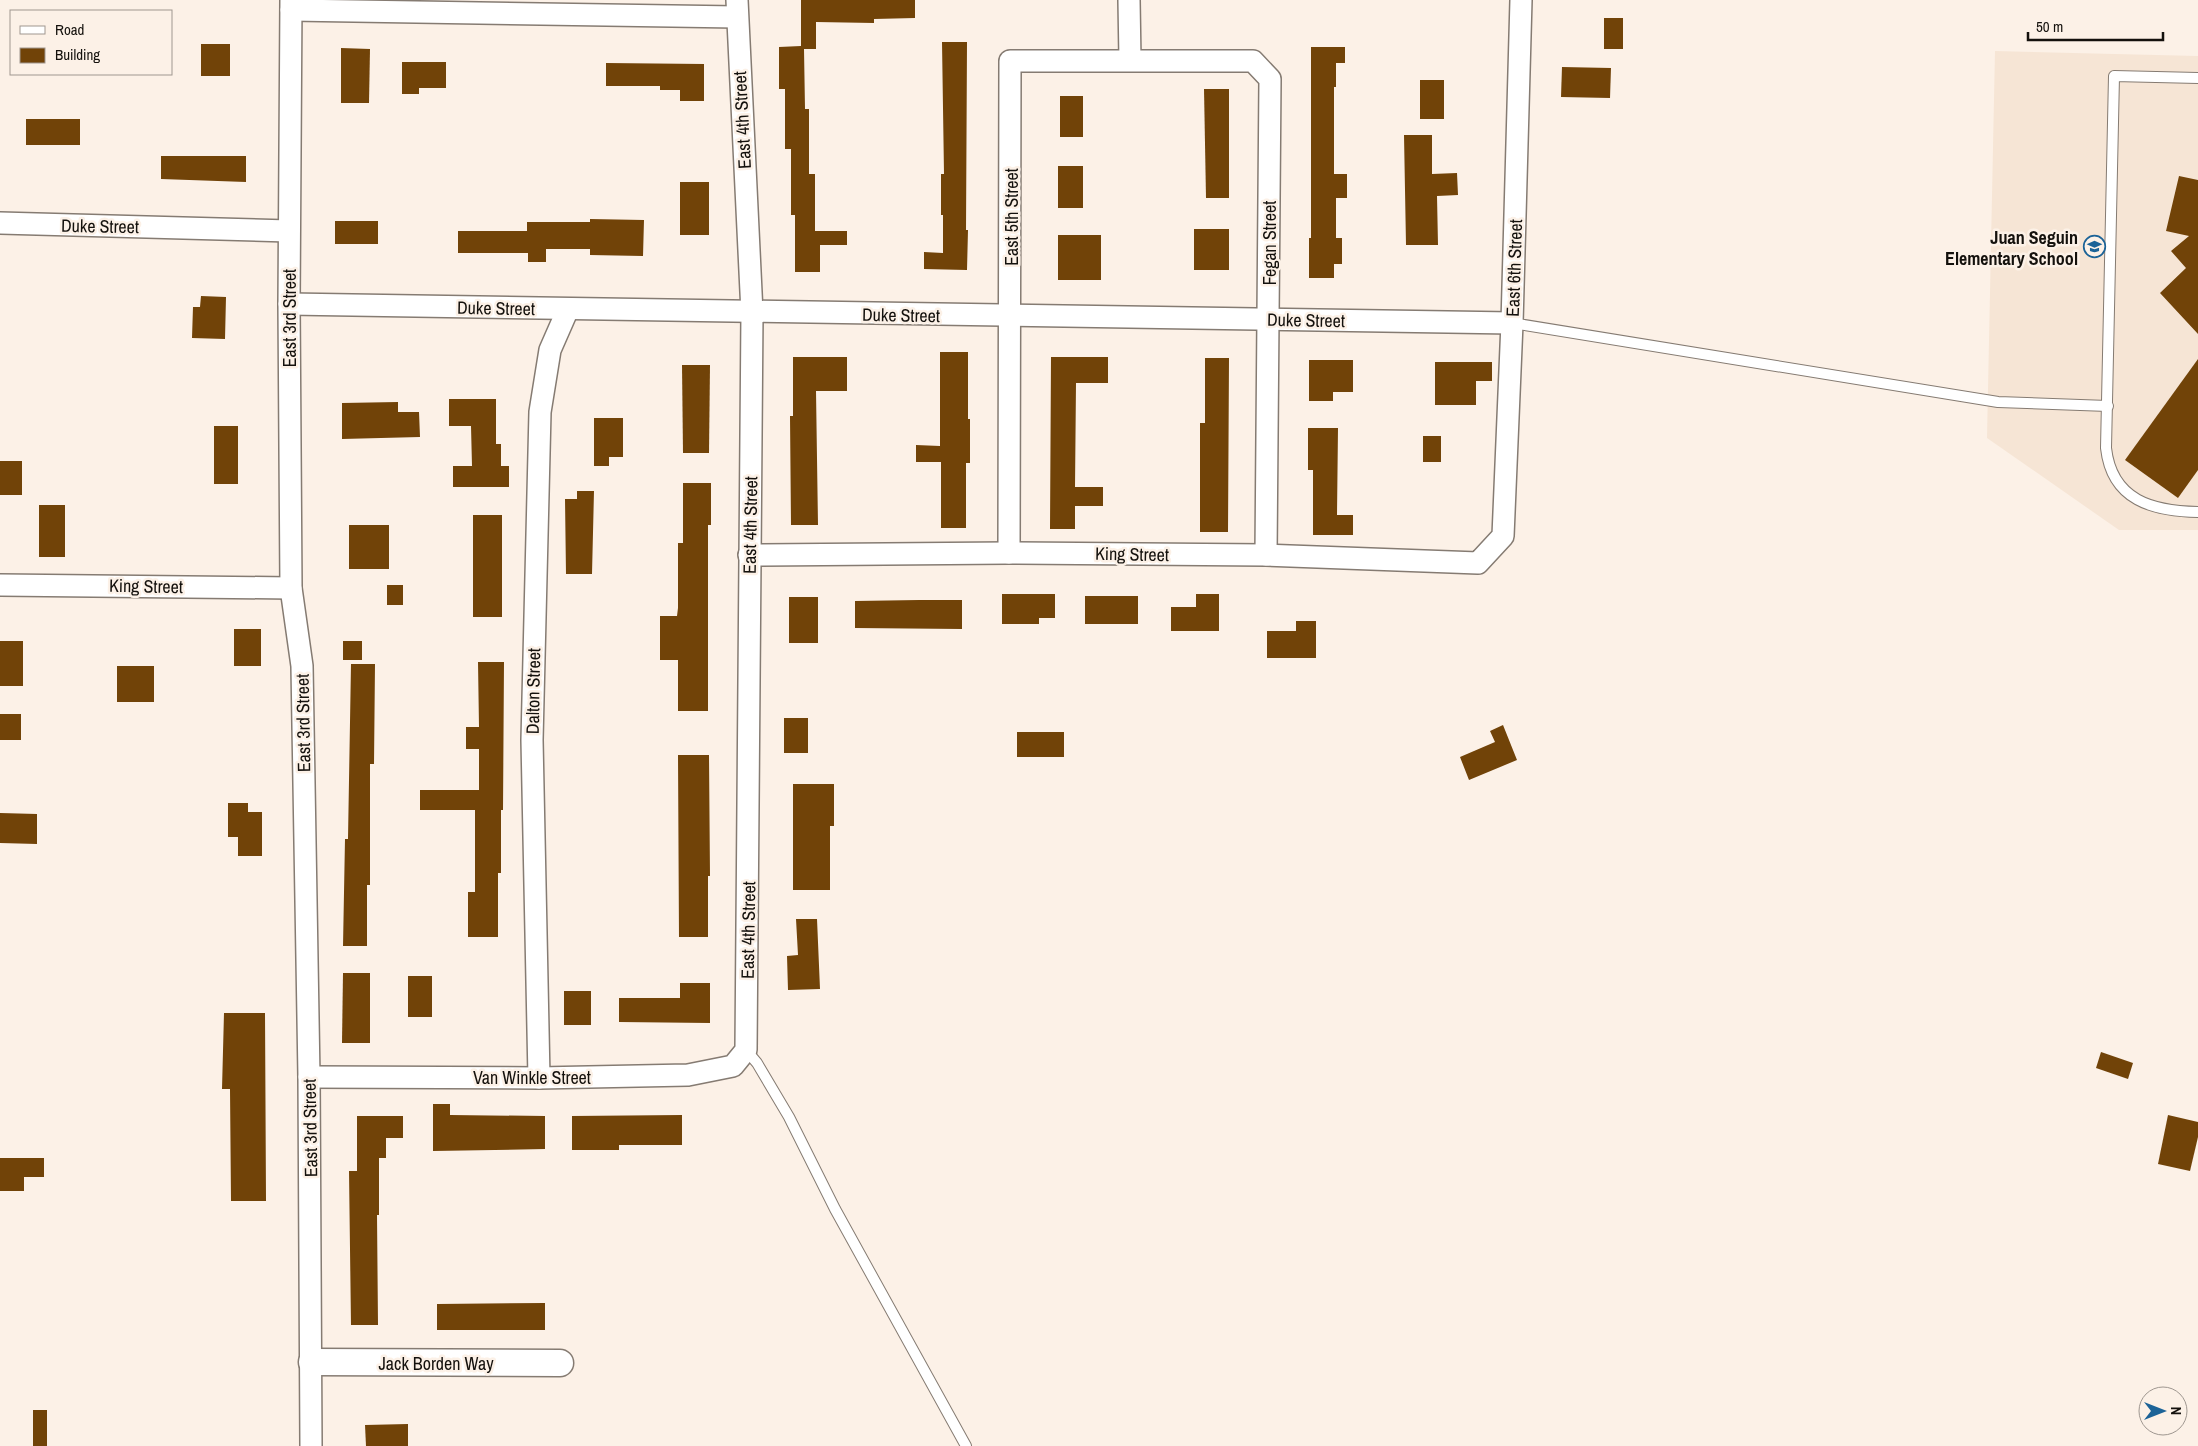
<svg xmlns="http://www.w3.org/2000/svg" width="2198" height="1446" font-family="'Archivo Narrow',sans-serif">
	<rect width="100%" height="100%" fill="#fcf1e7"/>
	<path fill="#f6e5d5" d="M1995,51L2198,56V530H2119L1987,438Z"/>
	<g fill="#714308">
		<path d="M801,0H915V18L874,19V23L816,22V49H804L805,109H809V174H815V231H847V245H820V272H795V215H791V149H785V89H779V47L801,46Z"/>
		<rect x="1604" y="18" width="19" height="31"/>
		<path d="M942,42H967L966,230H968L967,270L924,269V252L943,253V215H941V174H944Z"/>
		<rect x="201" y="44" width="29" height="32"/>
		<path d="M1311,47H1345V63H1336V87H1334V174H1347V198H1336V238H1342V264H1334V278H1309V238H1311Z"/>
		<path d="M341,48L370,49L369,103H341Z"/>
		<path d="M402,62H446V88H419V94H402Z"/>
		<path d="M606,63L704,64V101H680V90H660V86H606Z"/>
		<path d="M1562,67L1611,68L1610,98L1561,97Z"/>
		<rect x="1420" y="80" width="24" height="39"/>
		<path d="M1204,89H1229V198H1206Z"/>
		<rect x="1060" y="96" width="23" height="41"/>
		<rect x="26" y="119" width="54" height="26"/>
		<path d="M1404,135H1432V174L1457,173L1458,195L1437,196L1438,245H1406Z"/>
		<path d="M161,156H246V182L161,179Z"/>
		<rect x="1058" y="166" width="25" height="42"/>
		<path d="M2179,176L2198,180V334L2160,293L2186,268L2171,251L2189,236L2166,231Z"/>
		<rect x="680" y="182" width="29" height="53"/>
		<path d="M590,219L644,220L643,256L590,255V249H546V262H528V253H458V231H527V222H590Z"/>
		<rect x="335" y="221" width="43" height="23"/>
		<rect x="1194" y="229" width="35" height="41"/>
		<rect x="1058" y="235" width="43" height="45"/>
		<path d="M201,296L226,297L225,339L192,338L193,307H200Z"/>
		<path d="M940,352H968V419H970V463H966V528H941V462H916V445L940,446Z"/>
		<path d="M793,357H847V391H816L818,525H791L790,416H793Z"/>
		<path d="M1051,357H1108V383H1076L1075,487H1103V506H1075V529H1050Z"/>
		<path d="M1205,358H1229L1228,532H1200V423H1205Z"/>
		<path d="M2198,359V470L2178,498L2125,460Z"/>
		<path d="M1309,360H1353V392H1333V401H1309Z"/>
		<path d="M1435,362H1492V381H1476V405H1435Z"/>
		<path d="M682,365H710L709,453H683Z"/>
		<path d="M449,399H496V444H501V466H509V487H453V466H472L471,426H449Z"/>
		<path d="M398,402V412H419L420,437L342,439V403Z"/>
		<path d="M594,418H623V457H609V466H594Z"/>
		<rect x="214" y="426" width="24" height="58"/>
		<path d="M1308,428H1338L1337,515H1353V535H1313V470H1308Z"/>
		<rect x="1423" y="436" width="18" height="26"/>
		<rect x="0" y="461" width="22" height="34"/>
		<path d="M683,483H711V525H708V711H678V660H660V616H677L678,608V543H683Z"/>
		<path d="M577,491H594L592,574H566L565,499H577Z"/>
		<rect x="39" y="505" width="26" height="52"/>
		<rect x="473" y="515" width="29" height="102"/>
		<rect x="349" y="525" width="40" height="44"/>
		<rect x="387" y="585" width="16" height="20"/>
		<path d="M1002,594H1055V618H1039V624H1002Z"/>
		<path d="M1196,594H1219V631H1171V607H1196Z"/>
		<rect x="1085" y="596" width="53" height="28"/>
		<rect x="789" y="597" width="29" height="46"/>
		<path d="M919,600H962V629L855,628V601Z"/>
		<path d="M1296,621H1316V658H1267V631H1296Z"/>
		<rect x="234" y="629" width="27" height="37"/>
		<rect x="0" y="641" width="23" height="45"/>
		<rect x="343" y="641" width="19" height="19"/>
		<path d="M478,662H504L503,810H501V873H498V937H468V892H475V810H420V790H479V749H466V727H479Z"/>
		<path d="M351,664H375L374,764H370V885H367V946H343L345,839H348Z"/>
		<rect x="117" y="666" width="37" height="36"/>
		<rect x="0" y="714" width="21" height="26"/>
		<rect x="784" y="718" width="24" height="35"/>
		<path d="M1503,725L1517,760L1469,780L1460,757L1495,742L1490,731Z"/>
		<rect x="1017" y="732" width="47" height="25"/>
		<path d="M678,755H709L710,876H708V937H679Z"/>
		<path d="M793,784H834V826H830V890H793Z"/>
		<path d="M228,803H248V812H262V856H238V837H228Z"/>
		<path d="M0,813L37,814V844L0,843Z"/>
		<path d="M796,919H817L820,989L788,990L787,956L798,955Z"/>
		<path d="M343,973H370V1043H342Z"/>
		<rect x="408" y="976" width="24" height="41"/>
		<path d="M680,983H710V1023L619,1022V998H680Z"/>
		<rect x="564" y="991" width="27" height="34"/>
		<path d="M224,1013H265L266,1201H231L230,1089H222Z"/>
		<path d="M2101,1052L2133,1063L2128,1079L2096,1068Z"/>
		<path d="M433,1104H450V1115L545,1116V1149L433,1151Z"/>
		<path d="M682,1115V1145H619V1150H572V1116Z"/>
		<path d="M2168,1115L2198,1122V1137L2190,1171L2158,1164Z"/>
		<path d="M357,1116H403V1138H386V1158H379V1215H377L378,1325H351L349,1171H357Z"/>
		<path d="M0,1158H44V1177H24V1191H0Z"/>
		<path d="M545,1303V1330H437V1304Z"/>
		<rect x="33" y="1410" width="14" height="36"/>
		<path d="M408,1424V1446H366L365,1425Z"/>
	</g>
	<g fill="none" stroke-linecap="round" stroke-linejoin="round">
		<defs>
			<g id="service">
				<path d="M2198,78L2114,76L2106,448C2112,501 2153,511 2198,512"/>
				<path d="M1512,323L1998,402L2108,406"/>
				<path d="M746,1050L757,1063L789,1117L835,1209L966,1446"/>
			</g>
			<g id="minor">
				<path d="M291,0L289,304L291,588L302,666L309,1077L311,1446"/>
				<path d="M1129,0L1130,60"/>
				<path d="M291,10L737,17"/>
				<path d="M0,223L289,231"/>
				<path d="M289,304L1512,323"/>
				<path d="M1009,553L1010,61H1253L1270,79L1266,555"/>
				<path d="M749,555L1009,553L1266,555L1478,563L1503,536L1512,323L1521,0"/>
				<path d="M0,585L291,588"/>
				<path d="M309,1077L539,1078L688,1075L733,1066L746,1050L752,313L737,0"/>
				<path d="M539,1078L532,740L540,412L550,350L568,309"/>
			</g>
			<path id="tertiary" d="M312,1362L560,1363"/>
		</defs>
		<use href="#service" stroke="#857b72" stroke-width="12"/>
		<use href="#minor" stroke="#857b72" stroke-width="24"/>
		<use href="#tertiary" stroke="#857b72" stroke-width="29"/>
		<use href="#service" stroke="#fff" stroke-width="10"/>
		<use href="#minor" stroke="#fff" stroke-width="21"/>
		<use href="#tertiary" stroke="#fff" stroke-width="26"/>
	</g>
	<defs>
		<symbol id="school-ring" viewBox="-11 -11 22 22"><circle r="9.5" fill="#fcf1e7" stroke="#1c6397" stroke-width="1.5"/><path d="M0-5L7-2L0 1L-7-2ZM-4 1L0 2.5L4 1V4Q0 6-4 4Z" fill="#1c6397"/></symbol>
	</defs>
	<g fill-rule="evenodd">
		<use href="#school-ring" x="2082" y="234" width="25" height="25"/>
	</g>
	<g text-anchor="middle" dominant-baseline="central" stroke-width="5" stroke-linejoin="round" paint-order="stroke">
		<g font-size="18" fill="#14110d" stroke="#fcf1e7">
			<text transform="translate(742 120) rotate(-93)">East 4th Street</text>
			<text transform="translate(1011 217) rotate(-90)">East 5th Street</text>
			<text transform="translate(100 226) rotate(1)">Duke Street</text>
			<text transform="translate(1269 243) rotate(-90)">Fegan Street</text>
			<text transform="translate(1514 268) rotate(-88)">East 6th Street</text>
			<text transform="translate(496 308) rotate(1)">Duke Street</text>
			<text transform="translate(901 315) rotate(1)">Duke Street</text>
			<text transform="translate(289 318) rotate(-90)">East 3rd Street</text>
			<text transform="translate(1306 320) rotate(1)">Duke Street</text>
			<text transform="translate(750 525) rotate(-89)">East 4th Street</text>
			<text transform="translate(1132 554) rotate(1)">King Street</text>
			<text transform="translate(146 586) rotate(1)">King Street</text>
			<text transform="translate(533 691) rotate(-89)">Dalton Street</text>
			<text transform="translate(303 723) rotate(-91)">East 3rd Street</text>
			<text transform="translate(748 930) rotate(-89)">East 4th Street</text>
			<text x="532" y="1077">Van Winkle Street</text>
			<text transform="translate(310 1128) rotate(-91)">East 3rd Street</text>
			<text x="436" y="1363">Jack Borden Way</text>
		</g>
		<g font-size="18" font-weight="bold" fill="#14110d" stroke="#fcf1e7" text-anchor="end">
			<text x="2078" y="237">Juan Seguin<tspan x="2078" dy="21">Elementary School</tspan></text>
		</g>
	</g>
	<rect x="10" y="10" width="162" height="65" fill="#fcf1e7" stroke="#9f9790"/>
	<rect x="20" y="26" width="25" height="8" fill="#ffffff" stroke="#9f9790"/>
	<text x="55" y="35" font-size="15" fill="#14110d">Road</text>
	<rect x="20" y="48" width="25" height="15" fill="#714308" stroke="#9f9790"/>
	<text x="55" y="60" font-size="15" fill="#14110d">Building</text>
	<g transform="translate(2163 1411) rotate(90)"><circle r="24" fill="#fcf1e7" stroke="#9f9790"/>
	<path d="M0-4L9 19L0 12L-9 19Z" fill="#1c6397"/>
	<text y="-8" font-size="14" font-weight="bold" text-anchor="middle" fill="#14110d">N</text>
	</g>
	<path d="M2028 32v8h135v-8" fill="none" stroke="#14110d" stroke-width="2.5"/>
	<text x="2036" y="32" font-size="15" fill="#14110d" stroke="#fcf1e7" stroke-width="4" paint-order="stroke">50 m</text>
</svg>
